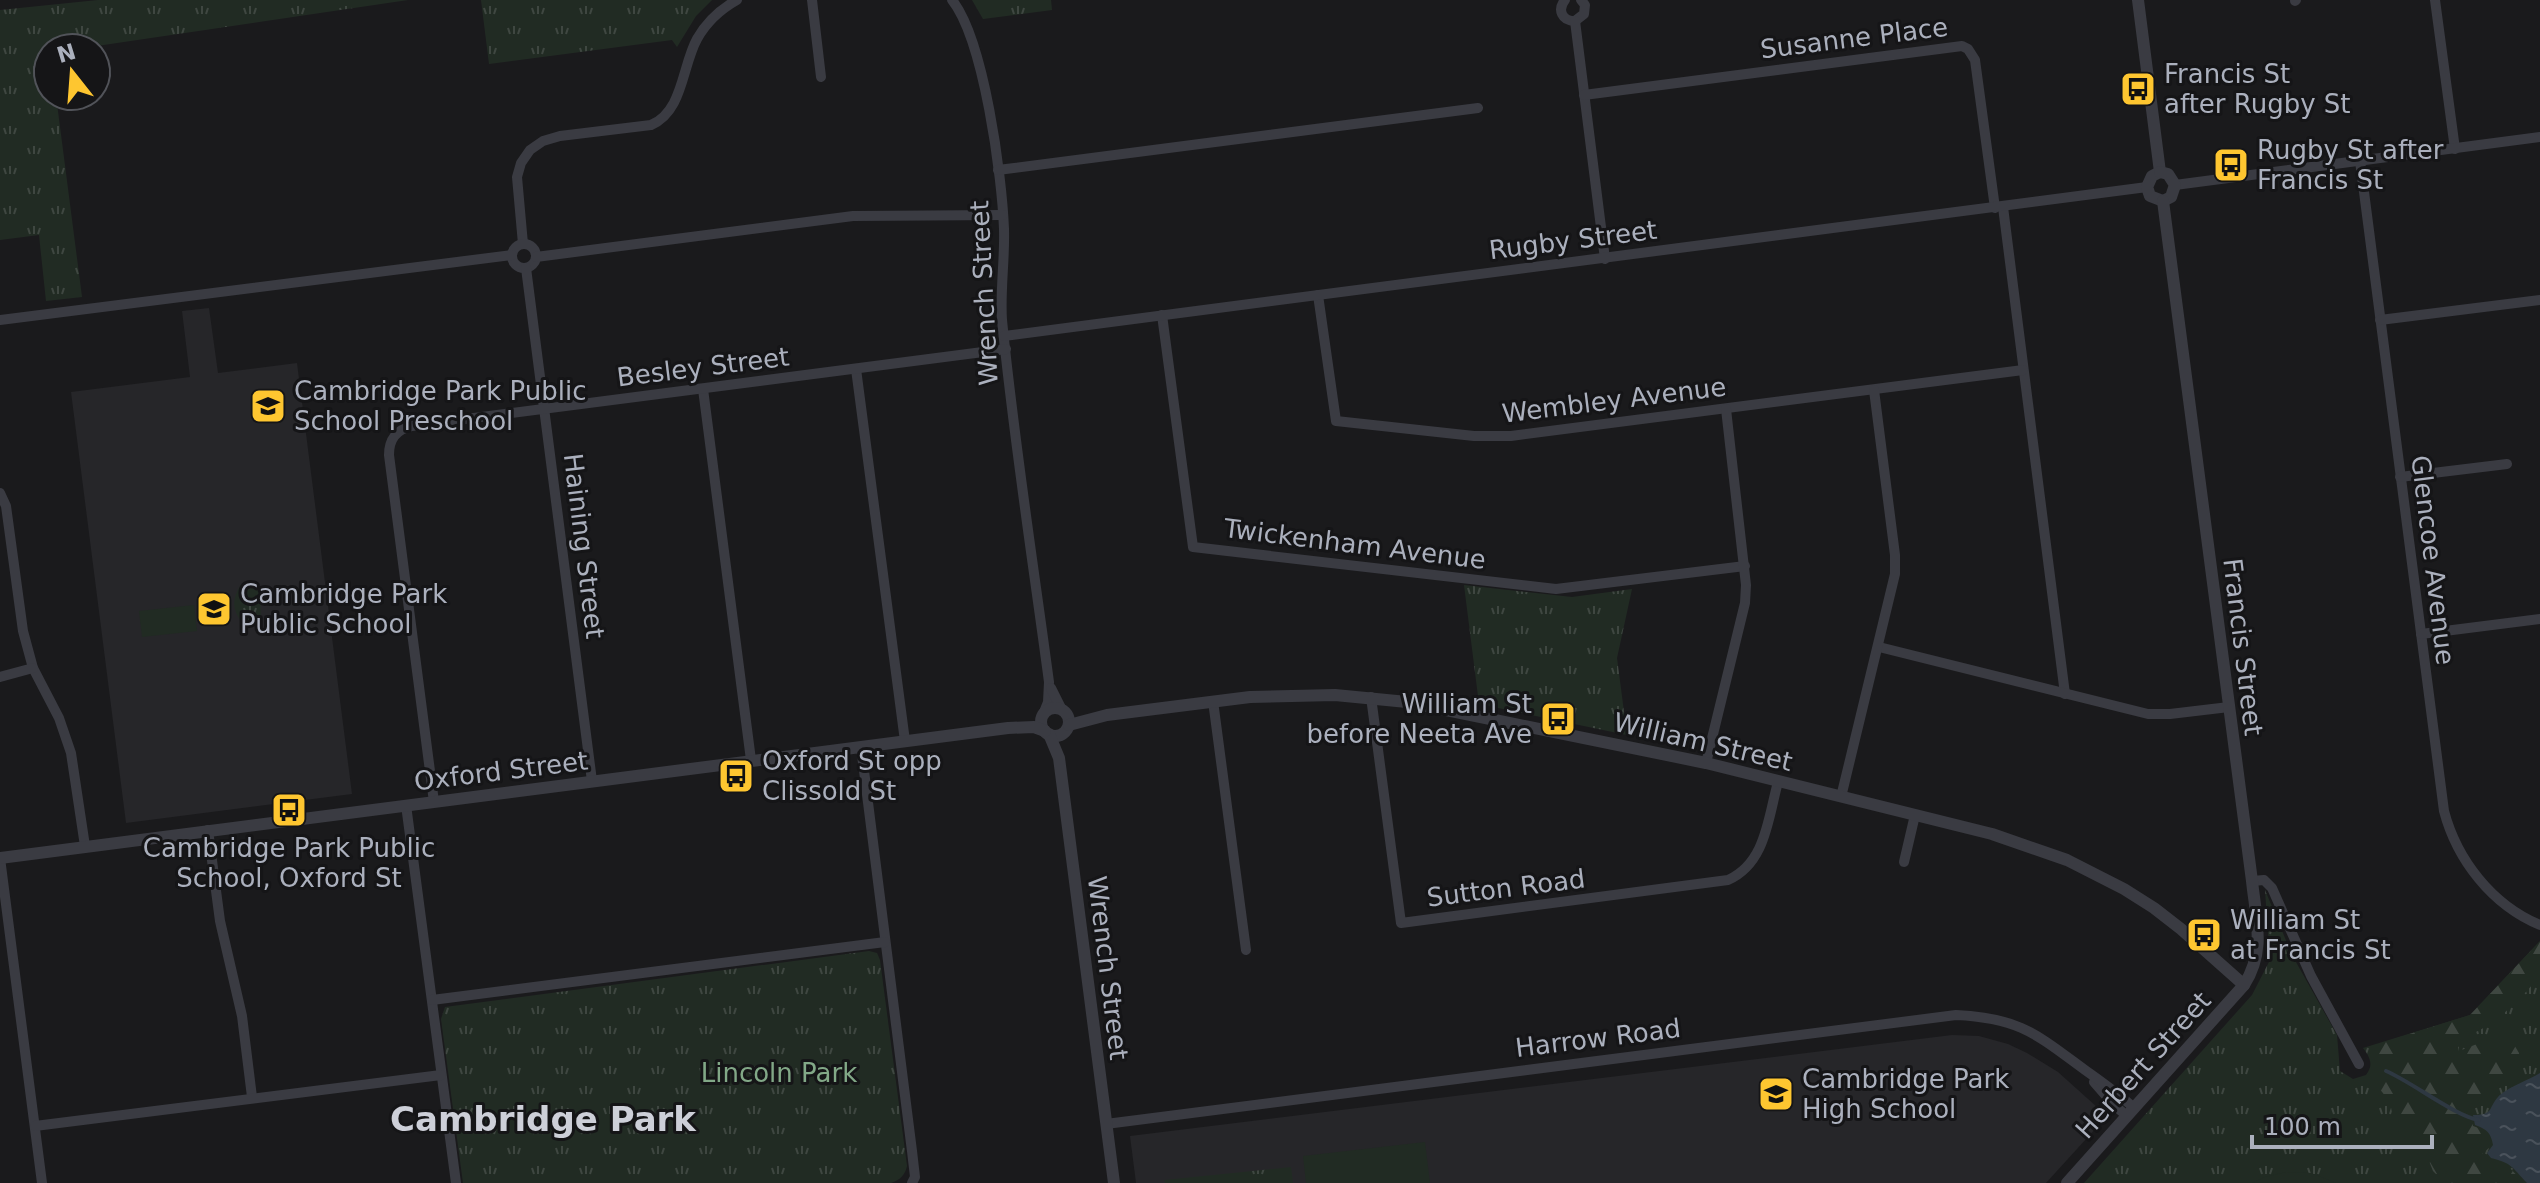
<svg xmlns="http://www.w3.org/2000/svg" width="2540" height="1183" font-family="'DejaVu Sans',sans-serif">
	<defs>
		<pattern id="grass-tufts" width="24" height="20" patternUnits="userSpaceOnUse" patternTransform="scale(2)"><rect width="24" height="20" fill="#212b23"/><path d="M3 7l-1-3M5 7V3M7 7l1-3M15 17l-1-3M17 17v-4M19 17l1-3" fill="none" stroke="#3f4741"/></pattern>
		<pattern id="forest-firs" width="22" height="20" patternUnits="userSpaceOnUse" patternTransform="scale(2)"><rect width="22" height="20" fill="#212b23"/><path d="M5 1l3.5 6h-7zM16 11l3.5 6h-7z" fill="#3f4741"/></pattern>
		<pattern id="water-ripples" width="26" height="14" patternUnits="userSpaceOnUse" patternTransform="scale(2)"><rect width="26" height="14" fill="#2e3842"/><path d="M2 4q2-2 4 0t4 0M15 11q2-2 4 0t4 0" fill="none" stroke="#4a525b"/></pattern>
	</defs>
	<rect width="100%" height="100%" fill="#1a1a1c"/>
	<g fill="#262629">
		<path d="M209,308L218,373L297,363L352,794L126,823L71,392L190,377L182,311Z"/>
		<path d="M1952,1035L1979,1036L2008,1044L2027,1053L2058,1072L2107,1116L2046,1183H1136L1130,1136Z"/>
	</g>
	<g fill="url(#grass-tufts)">
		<path d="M98,0H408L83,48H48V96H56L82,297L46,301L39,235L0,240V10Z"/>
		<path d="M481,0H712L696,16L677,47L672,40L489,64Z"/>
		<path d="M972,0H1051L1052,10L983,19Z"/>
		<path d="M246,583L260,591L261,617L241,621C231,608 233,598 241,584Z"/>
		<path d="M1464,585L1572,597L1632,589L1617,658L1627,735L1479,704Z"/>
		<path d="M2265,890L2292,955L2337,1035L2340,1071L2353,1079L2366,1075C2374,1065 2370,1057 2363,1048L2470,1015L2540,941V1183H2084L2252,995L2270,960Z"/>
		<path d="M869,951L877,953L880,960L907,1166C905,1175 900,1180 891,1183H463L441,1019L445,1007Z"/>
		<path d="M1291,1167L1293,1183H1165L1164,1180Z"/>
	</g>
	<path fill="url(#forest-firs)" d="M2540,941V976C2522,997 2502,1019 2476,1032L2475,1040L2458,1047L2459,1051L2477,1044L2487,1050L2513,1043L2519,1053L2520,1063C2505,1081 2488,1094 2469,1106L2473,1126L2487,1131L2492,1145L2478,1158L2487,1168L2499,1162L2508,1166L2524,1183H2445L2433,1171L2425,1151L2396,1134L2390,1102L2375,1083L2374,1060L2384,1042L2470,1015Z"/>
	<g fill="#212b23">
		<path d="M194,605L197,631L142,637L139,611Z"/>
		<path d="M1425,1142L1430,1183H1306L1303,1156Z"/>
		<path d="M2286,1172L2311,1173L2336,1183H2252L2265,1177Z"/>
	</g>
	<path fill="url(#water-ripples)" d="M2540,1073V1183H2527C2511,1166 2513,1164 2491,1158L2487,1153L2493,1145C2491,1133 2487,1129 2475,1125L2473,1115C2494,1115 2488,1108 2498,1097C2506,1088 2529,1080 2540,1073Z"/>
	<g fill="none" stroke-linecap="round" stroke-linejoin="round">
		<path stroke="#2e3842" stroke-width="4" d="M2386,1071C2412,1082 2455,1116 2479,1120"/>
		<g stroke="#3a3b42" stroke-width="10">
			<path d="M812,0L821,77"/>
			<path d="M952,0C984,40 1002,176 1004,229C1005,259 1000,290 1002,320C1014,441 1033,562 1049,682L1048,702L1044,712"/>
			<path d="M1565,0C1557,10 1562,21 1575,21L1584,14L1585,5L1581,0"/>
			<path d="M2435,0L2455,149"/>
			<path d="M2295,1L2296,0"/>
			<path d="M1575,21L1605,259"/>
			<path d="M1584,95L1962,46L1968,49L1975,60L1995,208"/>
			<path d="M2360,161L2444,811C2457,860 2492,905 2540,925"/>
			<path d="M998,170L1478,108"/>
			<path d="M2175,185L2540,137"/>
			<path d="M2003,207L2065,694"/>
			<path d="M523,244L517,177L521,163L530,150L543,141L560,136L651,125C683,112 682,66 697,39C706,23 721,9 737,0"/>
			<circle cx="524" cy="256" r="12"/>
			<path d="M536,257L853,216L1003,215"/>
			<path d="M526,268L592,781"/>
			<path d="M1318,295L1336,421L1474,436H1511L2023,370"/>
			<path d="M1162,315L1193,547L1556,589L1745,566"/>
			<path d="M0,320L512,255"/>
			<path d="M2380,320L2540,300"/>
			<path d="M1004,336L2147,187"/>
			<path d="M856,369L905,741"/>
			<path d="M703,389L751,760"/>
			<path d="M2400,477L2507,464"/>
			<path d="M0,493L6,506L23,631L33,668L59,718L71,753L85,846"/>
			<path d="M2421,634L2540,619"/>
			<path d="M1879,647L2148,714H2170L2229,707"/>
			<path d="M0,677L33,668"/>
			<path d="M1051,688L1061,708"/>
			<path d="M1371,697L1401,923L1728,880C1766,863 1768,818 1778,782"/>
			<path d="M1213,701L1246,950"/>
			<path d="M861,747L912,1151L915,1177L912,1183"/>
			<path d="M1706,763L1745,603L1746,585L1726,409"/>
			<path d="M1841,797L1895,574V555L1874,390"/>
			<path d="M434,802L389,455C389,439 396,430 412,426L1006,349"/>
			<path d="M406,805L456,1183"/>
			<path d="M208,830L220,921L242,1016L252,1097"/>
			<path d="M0,858L42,1183"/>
			<path d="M1904,862L1915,815"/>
			<path d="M2252,881L2264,880L2272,888L2311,976L2359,1064"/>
			<path d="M432,1000L885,942"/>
			<path d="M2094,1082L2114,1105L2127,1116"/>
			<path d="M1106,1124L1956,1015C2020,1018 2036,1034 2085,1070C2102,1082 2119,1094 2134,1108"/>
			<path d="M35,1126L441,1075"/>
		</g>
		<g stroke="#3a3b42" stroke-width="12">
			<path d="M2138,0L2160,172"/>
			<path d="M2160,172L2152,176L2147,187L2150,196L2163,201"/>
			<path d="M2160,172L2168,174L2175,185L2171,197L2163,201"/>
			<circle cx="1055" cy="722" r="14"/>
			<path d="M1069,725L1107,715L1250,697L1335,695L1407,702L1706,763L1992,834L2067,860L2124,889L2154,908L2181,929L2244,985"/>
			<path d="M1049,734L1059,758L1114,1183"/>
			<path d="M0,858L1008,728L1034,727L1045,731"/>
			<path d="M2067,1183L2244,985C2266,951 2256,919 2252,881L2163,201"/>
		</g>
	</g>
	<defs>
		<symbol id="bus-square" viewBox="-11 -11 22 22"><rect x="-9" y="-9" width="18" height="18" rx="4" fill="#fec630" stroke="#151517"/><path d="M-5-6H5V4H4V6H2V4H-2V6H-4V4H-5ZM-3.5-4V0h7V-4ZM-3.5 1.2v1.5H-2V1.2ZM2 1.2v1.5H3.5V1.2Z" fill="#111"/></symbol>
		<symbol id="school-square" viewBox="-11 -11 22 22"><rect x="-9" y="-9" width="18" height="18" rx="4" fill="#fec630" stroke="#151517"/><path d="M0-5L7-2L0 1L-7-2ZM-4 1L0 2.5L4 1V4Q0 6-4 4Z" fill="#111"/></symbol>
	</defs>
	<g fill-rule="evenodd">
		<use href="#bus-square" x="2118" y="69" width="40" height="40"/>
		<use href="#bus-square" x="2211" y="145" width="40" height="40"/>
		<use href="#school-square" x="248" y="386" width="40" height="40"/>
		<use href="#school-square" x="194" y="589" width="40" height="40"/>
		<use href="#bus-square" x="1538" y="699" width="40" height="40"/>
		<use href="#bus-square" x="716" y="756" width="40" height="40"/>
		<use href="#bus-square" x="269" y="790" width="40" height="40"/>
		<use href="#bus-square" x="2184" y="915" width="40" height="40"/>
		<use href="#school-square" x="1756" y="1074" width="40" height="40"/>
	</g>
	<g text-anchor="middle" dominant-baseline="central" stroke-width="6" stroke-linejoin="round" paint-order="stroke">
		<g font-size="26" fill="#abb0bd" stroke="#151517">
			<text transform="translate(1854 38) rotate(-7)">Susanne Place</text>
			<text transform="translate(1573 240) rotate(-7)">Rugby Street</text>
			<text transform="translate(984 293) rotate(-93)">Wrench Street</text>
			<text transform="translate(703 367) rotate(-7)">Besley Street</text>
			<text transform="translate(1614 400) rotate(-7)">Wembley Avenue</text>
			<text transform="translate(1355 544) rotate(7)">Twickenham Avenue</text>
			<text transform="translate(584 546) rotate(83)">Haining Street</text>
			<text transform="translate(2433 560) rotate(83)">Glencoe Avenue</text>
			<text transform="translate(2243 647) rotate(83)">Francis Street</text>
			<text transform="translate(1703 742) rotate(13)">William Street</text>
			<text transform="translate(501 771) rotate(-7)">Oxford Street</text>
			<text transform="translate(1506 888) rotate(-7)">Sutton Road</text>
			<text transform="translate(1108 968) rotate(83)">Wrench Street</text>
			<text transform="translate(1598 1038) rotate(-7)">Harrow Road</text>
			<text transform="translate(2143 1065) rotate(-48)">Herbert Street</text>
		</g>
		<g font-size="26" fill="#abb0bd" stroke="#151517" text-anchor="start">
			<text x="2164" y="74">Francis St<tspan x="2164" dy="30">after Rugby St</tspan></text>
			<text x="2257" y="150">Rugby St after<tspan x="2257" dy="30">Francis St</tspan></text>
			<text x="294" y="391">Cambridge Park Public<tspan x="294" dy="30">School Preschool</tspan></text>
			<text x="240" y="594">Cambridge Park<tspan x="240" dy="30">Public School</tspan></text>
			<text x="1532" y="704" text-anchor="end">William St<tspan x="1532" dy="30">before Neeta Ave</tspan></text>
			<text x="762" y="761">Oxford St opp<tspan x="762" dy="30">Clissold St</tspan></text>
			<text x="289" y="848" text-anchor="middle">Cambridge Park Public<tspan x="289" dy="30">School, Oxford St</tspan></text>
			<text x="2230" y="920">William St<tspan x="2230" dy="30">at Francis St</tspan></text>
			<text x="1802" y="1079">Cambridge Park<tspan x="1802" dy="30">High School</tspan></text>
		</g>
		<g font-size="26" fill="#82a887" stroke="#151517">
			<text x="779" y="1073">Lincoln Park</text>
		</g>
		<g font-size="34" font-weight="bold" fill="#cdcfd8" stroke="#151517">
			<text x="543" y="1119">Cambridge Park</text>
		</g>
	</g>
	<g transform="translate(72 72) rotate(343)"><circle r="38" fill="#151517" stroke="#515359" stroke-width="2"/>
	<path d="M0-6L14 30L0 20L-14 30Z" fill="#fec630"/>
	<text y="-12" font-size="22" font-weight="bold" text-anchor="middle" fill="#abb0bd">N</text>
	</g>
	<path d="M2252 1135v12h180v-12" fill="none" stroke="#abb0bd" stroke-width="4"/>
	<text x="2264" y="1135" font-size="24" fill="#abb0bd" stroke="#151517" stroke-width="6" paint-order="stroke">100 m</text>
</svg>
